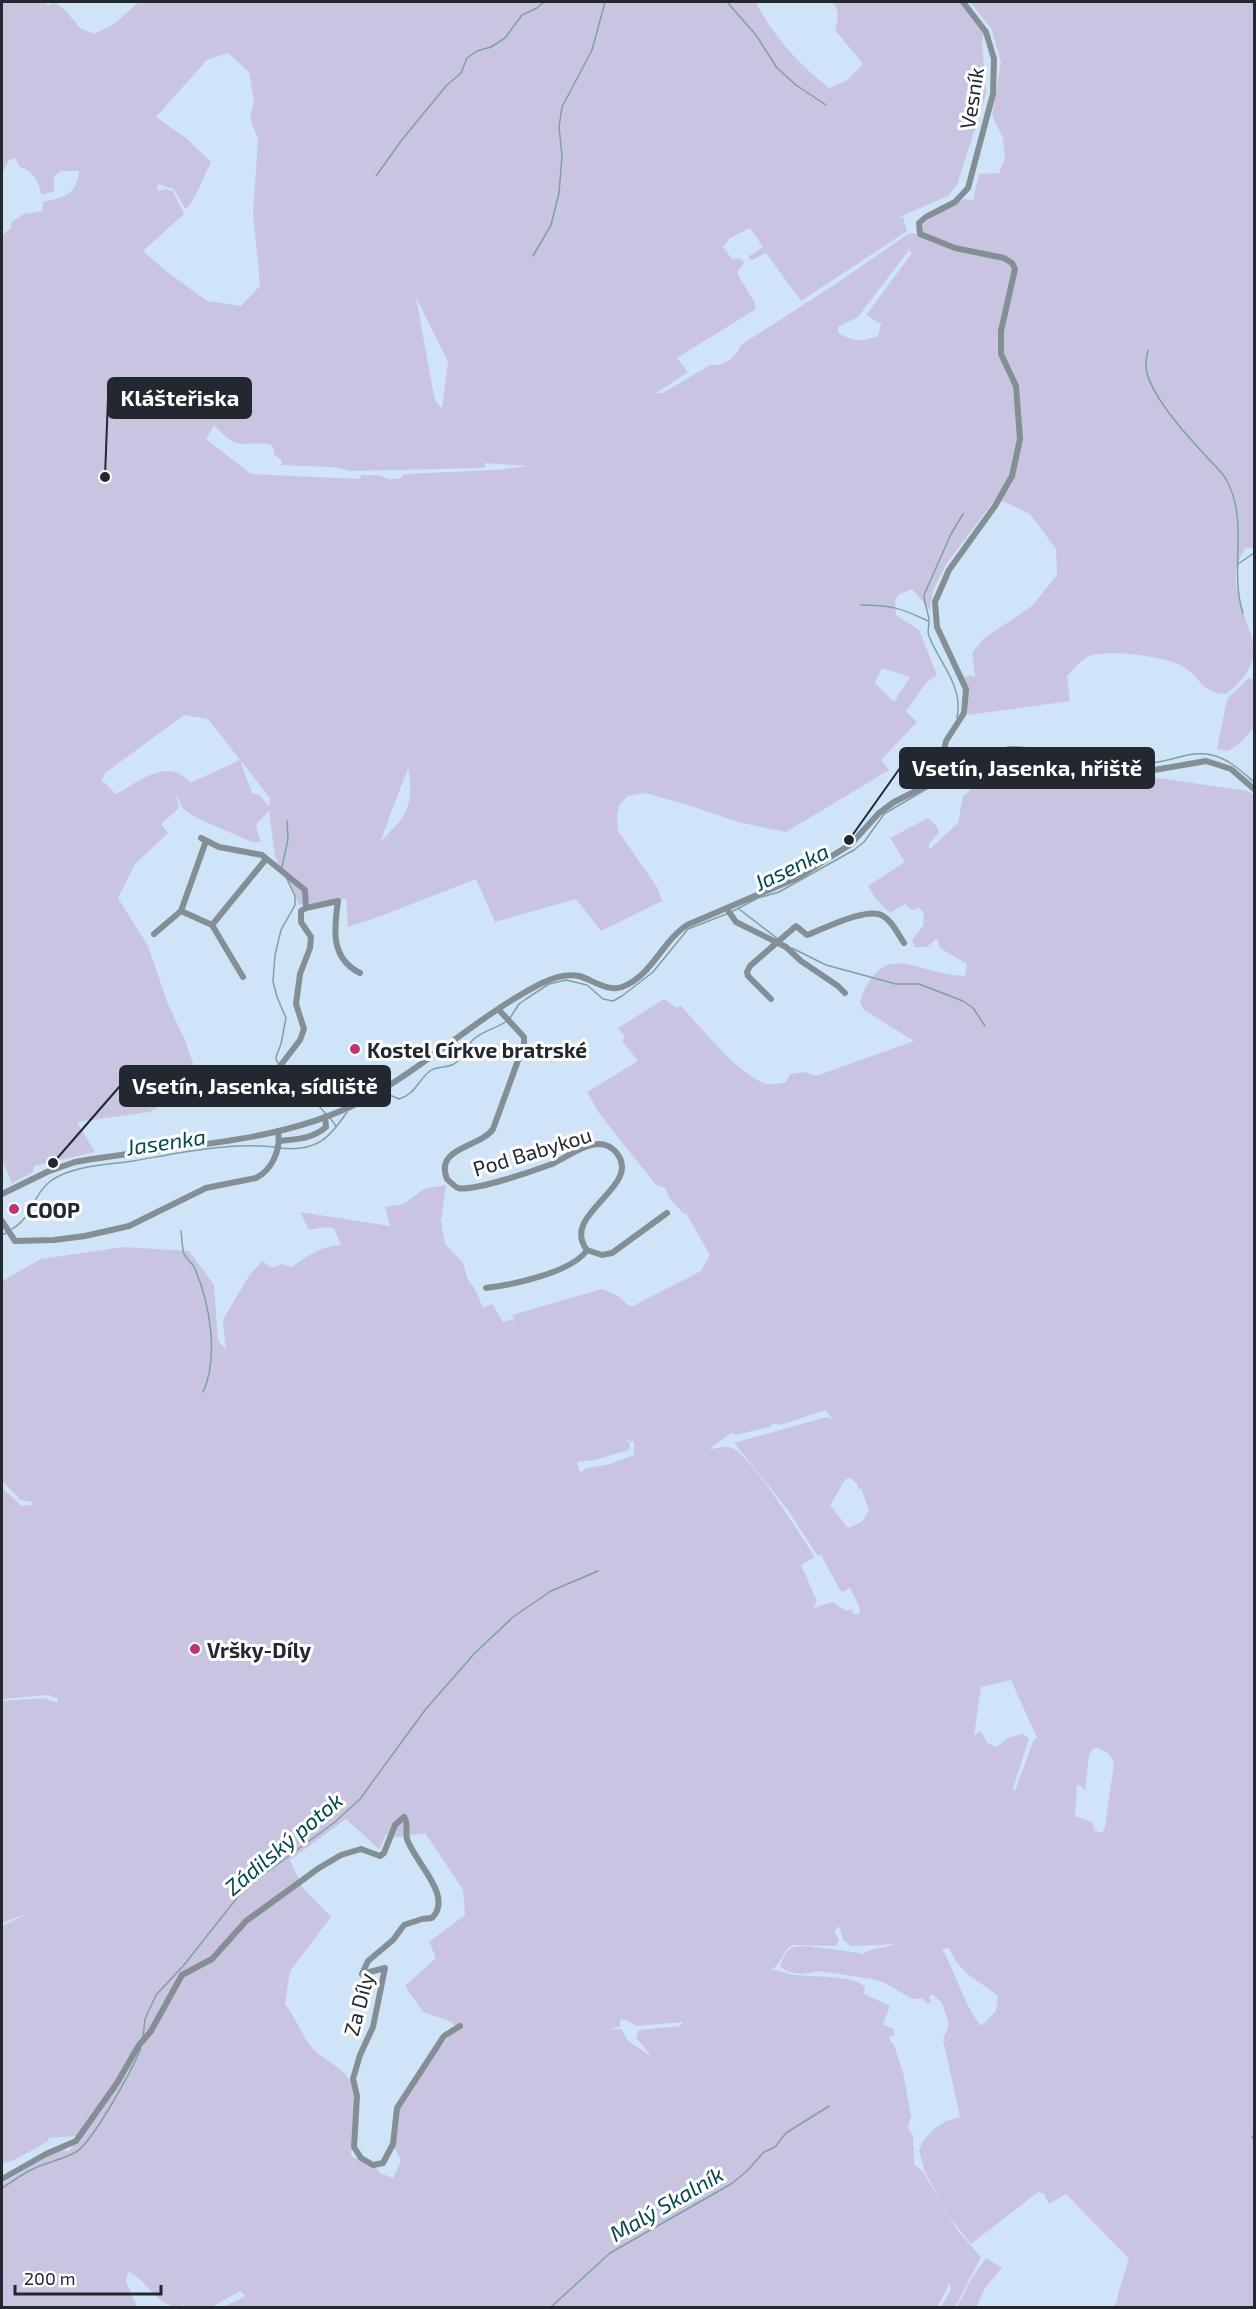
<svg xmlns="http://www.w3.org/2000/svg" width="1256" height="2309" font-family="'Exo 2',sans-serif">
	<rect width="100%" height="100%" fill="#d0e4f8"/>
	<g fill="#c9c5e1" fill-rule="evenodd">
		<path d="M2,2H46L48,6L54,2L65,10L80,28L94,34L114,24L139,2H758L756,3C774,37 799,64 829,88L846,81L863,64L835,30C838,19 840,10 832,2H961L985,30L982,42L986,94L957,185L948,196L899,217H903L907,231L801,301L766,253L752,260L749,259V256L763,247L750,228L730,238L723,247L732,259H741L744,263L738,271V275L754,301L756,309L677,358L688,372L656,393H663L710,365C724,367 736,357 741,345L837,283L908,234L913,233L928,240L922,233V226L927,221L963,199L973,200L979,174L999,173L1005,159L1003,138L992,115L1001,62L991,28L970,2H1254V548H1246C1222,578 1247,614 1254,646C1254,668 1242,681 1226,694C1201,693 1202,679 1184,667C1168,656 1110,650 1092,655C1082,658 1074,669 1067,676L1070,701L968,715L966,697L961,679L971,675L975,676L972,653L983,639L1032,606L1057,575L1056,549L1030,514L996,498L947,563L933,590L930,610L912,589L900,594L895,599L896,615L919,630L937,675L926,683L906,711L917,722L881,760L889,770L786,832L738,822L688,805L645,793L628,796L620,804L617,815L618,831L657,887L662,901L601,931L576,899L495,922L476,879L381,916L348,927L346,899L299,905L275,857L269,810C257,827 252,817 261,842H252L199,819L183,809L176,794L179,808L161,824L168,833L135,864L118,898L148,946L168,1004L184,1038L205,1097L191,1087L150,1112L77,1122L95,1152L34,1166L33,1172L12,1183L2,1159V235L11,228V222L24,214L42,211L43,202C64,197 77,195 79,171H60L54,177V191L41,195C39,181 34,172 20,167L15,158L9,160L2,173ZM228,53L249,72L254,102L250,118L258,139L253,213L260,286L241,306L207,301L166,271L143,251L184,214L173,191L165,189L157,191L158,184L174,189L185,209C195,203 204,175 211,162L186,138L156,117L207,60ZM909,250L912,253L866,315L881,324L878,336C861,342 855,342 838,333V327L858,317ZM416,297L448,362L442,409L436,402L434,396ZM214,425C239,452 238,441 270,444L274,449V454L282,461L281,465L331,467L351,471L483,468L485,467V463L529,466L496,470L404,474L399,479H388L379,475H361L360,479L251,474L206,439ZM882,668L910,677L894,702L875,683ZM184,715L208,719L270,798L269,806L259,795L252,793L240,760L190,783C169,755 137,783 116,794L104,782H101L105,773ZM408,768C415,805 406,817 380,842Z"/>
		<path d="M1249,678L1254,679V728L1240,743L1228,751L1217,749L1227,699Z"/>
		<path d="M1027,763L1067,770L1098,769L1247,791L1254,795V2307H1113L1117,2302L1118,2294L1129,2259L1066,2194L1049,2204L1044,2194L1038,2192L971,2244L948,2215L925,2172L919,2151L923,2141L935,2128L946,2121L960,2117L943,2040L949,2024L942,2003L932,1994L929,1997L931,2002L927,2004L922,1998L912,1999L883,1982L872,1979L818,1971C807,1975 788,1975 780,1966C783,1958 786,1950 794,1947C805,1944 850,1952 863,1954C873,1947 884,1949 894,1944L851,1946L843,1940L839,1926L834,1931L839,1939L836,1946L793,1945C782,1950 782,1964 772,1969C780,1971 787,1974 795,1975C811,1977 855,1975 865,1987L864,1994L890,2006L883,2024L894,2029V2035L890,2036L889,2039L894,2045L903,2072L911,2116L908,2128L913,2135L914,2164L923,2172L958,2231L981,2257L955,2307H941L951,2290L950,2282L937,2308L224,2307L245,2296L240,2291L212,2307H186L182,2304L183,2307C155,2308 147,2278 128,2272L126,2281L137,2307H2V2184L58,2150L69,2151L80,2133L77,2136L48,2138L49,2141L12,2161L2,2163V1926L31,1912L2,1923V1701L44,1698L57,1703L58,1699L49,1695L2,1699V1488L22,1506L32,1505V1502L21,1500L2,1481V1281L41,1259L124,1247L189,1251L214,1285L218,1341L226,1349L223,1323L225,1316L249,1276L262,1261L272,1268L282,1264L292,1267C306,1256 323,1245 341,1245L334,1229L326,1227L309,1230L300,1212L390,1226L385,1207L403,1204L424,1189L446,1185L441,1221L445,1244L463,1263L468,1280L475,1289L483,1308L492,1304L503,1322L512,1319L515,1322L512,1315L602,1289L618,1296L629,1306H633L701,1271L710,1255L686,1213L684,1214L670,1199L665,1188L656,1185L599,1113L587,1092L638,1061L622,1041L625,1037L618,1028L664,999L677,1008L681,1006C700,1026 741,1078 767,1084C773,1085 780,1083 786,1082L790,1074L805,1072L816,1076L914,1041L864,1010L860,1003C863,989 875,967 891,964C905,961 928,970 942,973C949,975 958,975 965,976L967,964L940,948L937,938L927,947H915L912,940L923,926L924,913L919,908L912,910L905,904L890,913L876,899L868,886L905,862L890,838L928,818L936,825L939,832L929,844V850L958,823L963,796L978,784ZM826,1410L832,1420L828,1417L823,1418L734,1443L788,1510L817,1555H821L840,1590L842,1592L850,1588L859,1606L860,1613L855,1615L851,1609L846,1611L832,1602L813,1608L817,1601L801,1565L815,1557C800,1535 753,1458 732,1448C725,1445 716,1449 709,1449L731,1433L735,1435L769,1427L775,1423L780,1425ZM626,1439L631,1442L634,1441V1455L610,1464L588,1468L580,1472L577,1462L594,1460L629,1450L630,1444ZM834,1470L842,1484L846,1479L850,1478L857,1484L859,1490L861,1488L869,1510L862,1522L848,1528L830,1505L842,1485ZM1011,1680L1037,1738L1034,1739L1015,1791L1013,1788L1029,1739L1023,1734L1008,1738L996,1747L987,1743L981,1731L974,1735L981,1687ZM1098,1748L1109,1754L1114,1763L1105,1827L1102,1833L1095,1831L1092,1822L1075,1816L1077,1785L1081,1786L1085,1791L1089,1755L1092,1749ZM346,1819L379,1849L386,1834L391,1838L425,1833L463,1890L465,1915L429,1942L436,1958L405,1986L423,2012L452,2022L457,2031L451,2034L437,2052L398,2110L394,2147L401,2161L393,2178L380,2173L375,2166L351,2156C353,2136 359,2099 350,2082C344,2068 326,2061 315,2051C302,2038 297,2019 285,2004L290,1971L331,1917L302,1887L290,1860ZM949,1948C961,1975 976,1978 998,1996L996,2011L981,2026C963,2004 957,1974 942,1949ZM624,2019L637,2026L683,2022L680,2026L639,2030L636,2038L650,2054L649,2055L628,2041L621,2029L610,2030L620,2026V2020Z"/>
		<path d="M986,2258L1002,2268L985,2288L976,2307H957L972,2278Z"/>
	</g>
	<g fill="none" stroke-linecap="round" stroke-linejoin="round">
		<g stroke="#7da0a6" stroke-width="1.5">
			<path d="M727,2L756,35L777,68L796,85L826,105"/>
			<path d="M376,176L401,141L446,86L461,73L467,58L477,51L491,47L505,38L522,15L537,8L544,2"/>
			<path d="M533,256L551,225L559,193L562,156L559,127L562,107L592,50L605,2"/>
			<path d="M1148,350C1146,358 1145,366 1147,373C1154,400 1187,436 1206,456C1212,464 1223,472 1227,481C1249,522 1229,571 1243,613"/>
			<path d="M1238,564L1254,553"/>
			<path d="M861,605C891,605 901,608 928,621"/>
			<path d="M957,718C964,686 939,663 929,636C927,632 929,626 929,622C929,612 924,605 924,595L951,534L963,514"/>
			<path d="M1062,757C1090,740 1114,761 1143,763C1166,765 1188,749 1212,755C1229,759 1241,771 1254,782"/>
			<path d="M282,867L288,839L287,821"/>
			<path d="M739,909L778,939"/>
			<path d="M733,911L758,898L779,892L854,850L864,842L884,814L894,808L930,787L1007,754C1024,753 1039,763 1055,761"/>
			<path d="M792,948L826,965L896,984H919L963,1001L973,1008L985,1026"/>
			<path d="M510,1018L519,1004L526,999L549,984L566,980L587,985L603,999L613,1001L622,996L653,972L688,929L729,913"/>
			<path d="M280,1064L277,1062L276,1057L281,1044L286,1018L277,997L273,981L275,955L281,930L295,905V896L287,879"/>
			<path d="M284,1066L294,1072L302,1094L318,1105L326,1114"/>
			<path d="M383,1092L399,1099C416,1094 417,1081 430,1071C437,1066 445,1068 452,1065C463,1060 463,1052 470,1043C478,1032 496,1029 507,1021"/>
			<path d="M330,1118L336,1126"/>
			<path d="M280,1148C316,1152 329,1139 347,1112"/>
			<path d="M12,1229C33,1217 33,1193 52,1180C75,1165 107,1165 133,1161C179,1153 228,1142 275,1147"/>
			<path d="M181,1231C182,1238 182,1248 184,1254C187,1260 193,1263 195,1269C210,1304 219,1357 203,1392"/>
			<path d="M2,1235L8,1232"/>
			<path d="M143,2037L145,2019L156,1995L184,1965L244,1889L335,1822L360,1799L425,1710L474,1654L513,1617L551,1591L598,1571"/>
			<path d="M1252,2136L1254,2139"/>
			<path d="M2,2188C12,2182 22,2174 33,2169C47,2162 62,2160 76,2152C93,2142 133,2068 141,2048"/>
			<path d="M550,2308L610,2253L731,2184L747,2171L764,2152L775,2147L786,2133L829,2106"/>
		</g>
		<g stroke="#838f94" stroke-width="6">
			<path d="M941,761L953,759L963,768"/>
			<path d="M938,779L946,741L964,713L966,689L937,627L935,602L949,570L995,506L1012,476L1020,439L1016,386L1001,354V331L1015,269L1012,263L1004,258L955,248L920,234L919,223L926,217L955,202L968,188L993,94L994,59L986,32L963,2"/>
			<path d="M201,838L219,847L262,855L305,890L306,908L338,901C334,929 330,958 360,973"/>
			<path d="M727,909L736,922L786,947L801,961L838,986L845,993"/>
			<path d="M181,911L206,841"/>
			<path d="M212,925L266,859"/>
			<path d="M154,934L181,911L212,925L243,977"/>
			<path d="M771,999L748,976L747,972L750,966L796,926L807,935L810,934C825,928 869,906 883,916C892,921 898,934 904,943"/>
			<path d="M499,1010L524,1037V1044L493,1129C480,1148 434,1147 447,1179C451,1183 454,1186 458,1188C473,1192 536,1170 552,1164C567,1157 582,1145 599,1144C605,1144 611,1147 615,1151C647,1186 558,1213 587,1250L602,1255L612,1253L667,1213"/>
			<path d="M277,1070L300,1040L304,1029L296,1004L300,974L310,948L311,937L301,922V911L306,908"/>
			<path d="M279,1141C297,1139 312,1139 326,1127L325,1117"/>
			<path d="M2,1194L47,1172L75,1162C168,1145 273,1146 358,1103C423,1070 476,1017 540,984C552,978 565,973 579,976C593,980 607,992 622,987C652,976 662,941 687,925L797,878L851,844L879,813L894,802L979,759L1009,749L1028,750L1061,760L1087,757L1134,768L1154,770L1206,761L1231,769L1254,789"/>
			<path d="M2,1221L15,1241L54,1240L85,1236L129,1226L206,1188L256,1178C273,1169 281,1149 278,1131"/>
			<path d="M486,1288C512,1285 573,1272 587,1250"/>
			<path d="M2,2179L46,2154L76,2141L117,2083L139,2045L151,2031L182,1975L212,1959L246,1921L319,1868L341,1855L361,1849L380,1856L384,1853L395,1825L404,1817C409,1823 405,1831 407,1839C415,1863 454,1896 432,1918L422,1919L404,1925L393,1940L368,1961L362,1974L385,1968L373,2027L360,2055L353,2079L357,2096L354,2147L361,2158L373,2165L383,2163L393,2144L397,2108L444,2036L460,2026"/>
		</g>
	</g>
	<g fill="#be3571" stroke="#fff" stroke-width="2">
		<circle cx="355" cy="1049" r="6"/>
		<circle cx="14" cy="1209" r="6"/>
		<circle cx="195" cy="1649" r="6"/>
	</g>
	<g text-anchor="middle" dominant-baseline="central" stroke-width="6" stroke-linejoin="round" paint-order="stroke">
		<g font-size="21" fill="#212830" stroke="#fff">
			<text transform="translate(971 98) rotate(-81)">Vesník</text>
			<text transform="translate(532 1151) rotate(-17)">Pod Babykou</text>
			<text transform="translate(358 2004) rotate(-75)">Za Díly</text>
		</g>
		<g font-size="21" font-weight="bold" fill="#212830" stroke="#fff" text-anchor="start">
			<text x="367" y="1049">Kostel Církve bratrské</text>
			<text x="26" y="1209">COOP</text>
			<text x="207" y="1649">Vršky-Díly</text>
		</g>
		<g font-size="22" font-style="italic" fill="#024a50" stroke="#fff">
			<text transform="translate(791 866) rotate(-26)">Jasenka</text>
			<text transform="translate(166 1141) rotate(-8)">Jasenka</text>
			<text transform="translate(283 1843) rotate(-40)">Zádilský potok</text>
			<text transform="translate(666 2203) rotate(-30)">Malý Skalník</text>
		</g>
	</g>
	<path fill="none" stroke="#212830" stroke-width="2" d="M105 477L108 398M849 840L900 768M53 1163L120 1086"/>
	<g fill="#212830" stroke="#fff" stroke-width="2">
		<circle cx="105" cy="477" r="6"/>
		<circle cx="849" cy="840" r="6"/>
		<circle cx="53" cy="1163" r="6"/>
	</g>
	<g fill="#212830" stroke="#212830" stroke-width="2">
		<rect x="108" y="378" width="143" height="40" rx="6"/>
		<rect x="900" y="748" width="254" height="40" rx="6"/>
		<rect x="120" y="1066" width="270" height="40" rx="6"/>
	</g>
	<g font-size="22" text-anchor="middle" font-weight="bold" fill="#fff">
		<text x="180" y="406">Klášteřiska</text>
		<text x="1027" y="776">Vsetín, Jasenka, hřiště</text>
		<text x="255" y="1094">Vsetín, Jasenka, sídliště</text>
	</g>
	<rect width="1256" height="2309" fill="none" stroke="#212830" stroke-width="6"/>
	<path d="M15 2285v9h146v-9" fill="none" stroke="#212830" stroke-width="3"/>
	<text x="24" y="2285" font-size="18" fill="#212830" stroke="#ffffff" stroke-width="4.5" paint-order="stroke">200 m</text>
</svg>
